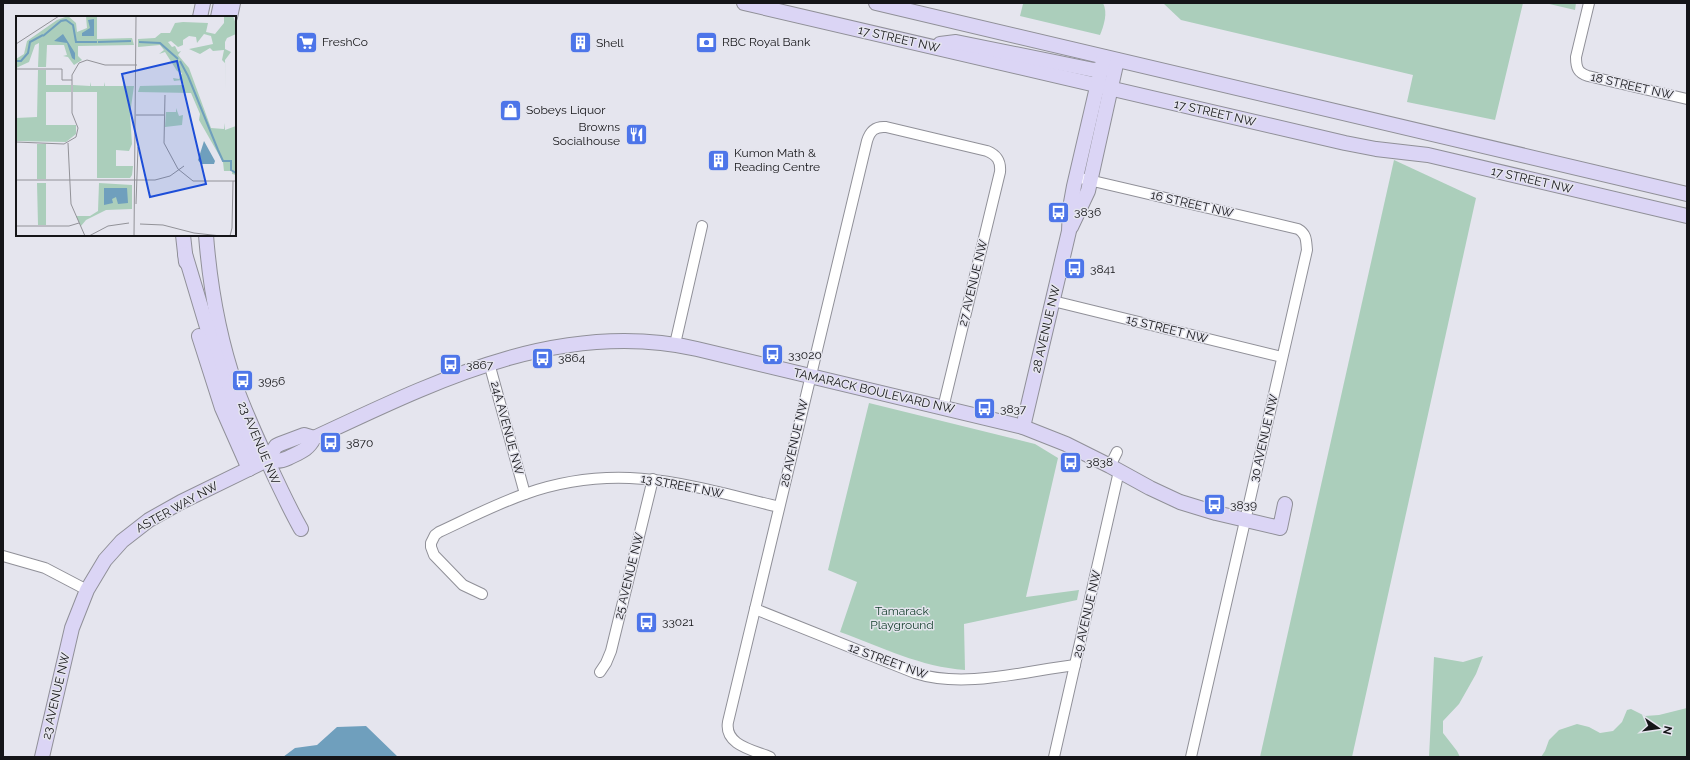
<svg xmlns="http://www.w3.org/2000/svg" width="1690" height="760" font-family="Raleway,sans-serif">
	<rect width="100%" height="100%" fill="#e5e5ee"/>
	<g fill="#abcebb">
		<path d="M1039,3H1103C1108,13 1104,25 1100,35L1020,16L1023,4Z"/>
		<path d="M1163,3H1523L1495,120L1407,102L1413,75L1181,20Z"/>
		<path d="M1545,3H1576L1575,10Z"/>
		<path d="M1394,160L1476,198L1352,757H1260Z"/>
		<path d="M869,403L1035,444L1058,458L1026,597L1079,590L1077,600L964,624L965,670C921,667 881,647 840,632L857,582L828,570Z"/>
		<path d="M1483,656L1476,674L1459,704L1443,721V733L1457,751L1460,757H1429L1434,657L1463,662Z"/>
		<path d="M1687,708V757H1541L1545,751L1549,740L1559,730L1577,724L1589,727L1600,733L1613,731L1622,722L1627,710L1631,709L1645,716L1659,715Z"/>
	</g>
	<path fill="#6f9fbd" d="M366,726L398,757H283L295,748L317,745L337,727Z"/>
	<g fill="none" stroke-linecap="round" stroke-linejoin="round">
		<defs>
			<g id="street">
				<path d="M1589,3L1576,57C1576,68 1578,73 1588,76L1687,99"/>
				<path d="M1076,177L1298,229C1307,234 1306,241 1307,250L1191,757"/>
				<path d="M1053,301L1282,357"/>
				<path d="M675,344L702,226"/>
				<path d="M489,363L525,494"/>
				<path d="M1110,466L1117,452"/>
				<path d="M3,556L45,568L87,590"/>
				<path d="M482,594L463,585L434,555L431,547V543L435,535L439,532C467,519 496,504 525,494C618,461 689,485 779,507"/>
				<path d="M755,609L915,673C964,689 1025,671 1075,665"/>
				<path d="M600,672L606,663L611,651L653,479"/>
				<path d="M770,757C753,750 724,745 728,722L867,141C870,131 875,126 886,127L987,151C997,155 1001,161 1000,172L943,408"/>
				<path d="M1054,757L1119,471"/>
			</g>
			<g id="secondary">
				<path d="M744,3L1345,143L1376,149L1428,155L1687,216"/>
				<path d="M876,3L1687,194"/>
				<path d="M200,17L203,3"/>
				<path d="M218,17L221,3"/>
				<path d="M230,17L233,3"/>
				<path d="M940,44L956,42L1094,70L1108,68"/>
				<path d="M1071,227L1088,191L1117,60"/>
				<path d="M183,235L186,262"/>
				<path d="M206,235C210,287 219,338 236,387C245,412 256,436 267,460C278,484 288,506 301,529"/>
				<path d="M185,254C199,300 212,346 227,391C234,411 240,437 254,453C262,461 278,463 288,458C300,452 308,450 314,438C434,382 560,318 697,349L1023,427L1066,444L1110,466L1150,488L1180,502L1216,513L1280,528L1285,504"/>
				<path d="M199,336L222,408L249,469"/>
				<path d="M1023,427L1069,231L1070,208L1074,186L1104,57"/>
				<path d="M267,460L276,446L280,444L304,435L314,438"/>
				<path d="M42,757L72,628L87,590L105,560L122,541L149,520L181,502L267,460"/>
			</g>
		</defs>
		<use href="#street" stroke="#909098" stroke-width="12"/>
		<use href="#secondary" stroke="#909098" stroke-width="16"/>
		<use href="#street" stroke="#fff" stroke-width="10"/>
		<use href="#secondary" stroke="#dbd5f5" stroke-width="14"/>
	</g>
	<defs>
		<symbol id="supermarket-square" viewBox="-11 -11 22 22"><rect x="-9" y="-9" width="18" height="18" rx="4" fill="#4d75e9" stroke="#e5e5ee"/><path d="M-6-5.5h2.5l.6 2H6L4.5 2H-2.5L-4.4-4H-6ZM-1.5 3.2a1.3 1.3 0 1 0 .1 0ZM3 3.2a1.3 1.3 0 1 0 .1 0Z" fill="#fff"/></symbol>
		<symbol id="bank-square" viewBox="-11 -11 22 22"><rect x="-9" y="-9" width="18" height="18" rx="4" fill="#4d75e9" stroke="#e5e5ee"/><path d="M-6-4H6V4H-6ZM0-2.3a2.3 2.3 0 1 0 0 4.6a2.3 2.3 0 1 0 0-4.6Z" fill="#fff"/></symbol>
		<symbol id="building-square" viewBox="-11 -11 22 22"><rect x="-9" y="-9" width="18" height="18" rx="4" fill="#4d75e9" stroke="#e5e5ee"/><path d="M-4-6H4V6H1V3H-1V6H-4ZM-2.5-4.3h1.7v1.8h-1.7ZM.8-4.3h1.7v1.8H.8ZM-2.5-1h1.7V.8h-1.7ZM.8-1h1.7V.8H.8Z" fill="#fff"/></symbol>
		<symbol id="shop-square" viewBox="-11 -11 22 22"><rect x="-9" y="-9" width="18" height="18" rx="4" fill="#4d75e9" stroke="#e5e5ee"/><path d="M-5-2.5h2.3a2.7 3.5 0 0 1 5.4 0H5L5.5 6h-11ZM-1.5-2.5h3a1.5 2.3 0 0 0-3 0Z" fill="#fff"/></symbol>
		<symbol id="restaurant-square" viewBox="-11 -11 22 22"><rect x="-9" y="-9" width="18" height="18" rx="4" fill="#4d75e9" stroke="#e5e5ee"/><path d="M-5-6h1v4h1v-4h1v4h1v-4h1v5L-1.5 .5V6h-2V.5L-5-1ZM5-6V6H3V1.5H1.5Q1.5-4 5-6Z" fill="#fff"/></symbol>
		<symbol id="bus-square" viewBox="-11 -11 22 22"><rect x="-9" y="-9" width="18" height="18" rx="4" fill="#4d75e9" stroke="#e5e5ee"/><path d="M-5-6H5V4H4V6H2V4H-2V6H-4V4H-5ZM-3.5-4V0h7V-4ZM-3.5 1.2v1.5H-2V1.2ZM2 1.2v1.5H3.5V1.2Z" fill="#fff"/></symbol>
	</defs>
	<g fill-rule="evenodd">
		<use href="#supermarket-square" x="294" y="30" width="25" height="25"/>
		<use href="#bank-square" x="694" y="30" width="25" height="25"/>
		<use href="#building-square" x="568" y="30" width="25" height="25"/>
		<use href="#shop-square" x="498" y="98" width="25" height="25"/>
		<use href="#restaurant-square" x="624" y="122" width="25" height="25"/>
		<use href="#building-square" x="706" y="148" width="25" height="25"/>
		<use href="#bus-square" x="1046" y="200" width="25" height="25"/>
		<use href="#bus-square" x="1062" y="256" width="25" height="25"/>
		<use href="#bus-square" x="760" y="342" width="25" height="25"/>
		<use href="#bus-square" x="530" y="346" width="25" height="25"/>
		<use href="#bus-square" x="438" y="352" width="25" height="25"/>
		<use href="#bus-square" x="230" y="368" width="25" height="25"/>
		<use href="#bus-square" x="972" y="396" width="25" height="25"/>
		<use href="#bus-square" x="318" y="430" width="25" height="25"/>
		<use href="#bus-square" x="1058" y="450" width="25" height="25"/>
		<use href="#bus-square" x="1202" y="492" width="25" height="25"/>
		<use href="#bus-square" x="634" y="610" width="25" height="25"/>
	</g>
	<g text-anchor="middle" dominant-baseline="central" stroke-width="3" stroke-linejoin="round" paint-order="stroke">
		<g font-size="12" fill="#151518" stroke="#e5e5ee">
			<text transform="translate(899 39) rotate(13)">17 STREET NW</text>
			<text transform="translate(1632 86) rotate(13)">18 STREET NW</text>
			<text transform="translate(1215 113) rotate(13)">17 STREET NW</text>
			<text transform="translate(1532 180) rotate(13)">17 STREET NW</text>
			<text transform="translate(1192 204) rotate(13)">16 STREET NW</text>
			<text transform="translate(973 283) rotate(-76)">27 AVENUE NW</text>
			<text transform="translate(1046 329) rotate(-77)">28 AVENUE NW</text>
			<text transform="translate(1167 329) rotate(14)">15 STREET NW</text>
			<text transform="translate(874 391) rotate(13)">TAMARACK BOULEVARD NW</text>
			<text transform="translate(507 428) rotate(75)">24A AVENUE NW</text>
			<text transform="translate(1264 438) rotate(-77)">30 AVENUE NW</text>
			<text transform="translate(259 443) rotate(67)">23 AVENUE NW</text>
			<text transform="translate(794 443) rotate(-77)">26 AVENUE NW</text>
			<text transform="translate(682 486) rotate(11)">13 STREET NW</text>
			<text transform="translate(177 507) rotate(-29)">ASTER WAY NW</text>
			<text transform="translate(629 576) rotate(-76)">25 AVENUE NW</text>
			<text transform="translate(1087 614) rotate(-77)">29 AVENUE NW</text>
			<text transform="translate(888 661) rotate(20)">12 STREET NW</text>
			<text transform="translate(56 696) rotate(-77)">23 AVENUE NW</text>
		</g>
		<g font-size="12" fill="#151518" stroke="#e5e5ee" text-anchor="start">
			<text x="322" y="42">FreshCo</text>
			<text x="722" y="42">RBC Royal Bank</text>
			<text x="596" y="43">Shell</text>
			<text x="526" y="110">Sobeys Liquor</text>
			<text x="620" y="127" text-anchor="end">Browns<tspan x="620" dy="14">Socialhouse</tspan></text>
			<text x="734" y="153">Kumon Math &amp;<tspan x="734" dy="14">Reading Centre</tspan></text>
			<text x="1074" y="212">3836</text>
			<text x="1090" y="269">3841</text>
			<text x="788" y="355">33020</text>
			<text x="558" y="358">3864</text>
			<text x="466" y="365">3867</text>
			<text x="258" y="381">3956</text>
			<text x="1000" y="409">3837</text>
			<text x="346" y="443">3870</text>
			<text x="1086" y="462">3838</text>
			<text x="1230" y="505">3839</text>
			<text x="662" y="622">33021</text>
		</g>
		<g font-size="12" fill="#103b28" stroke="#e5e5ee">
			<text x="902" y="611">Tamarack<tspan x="902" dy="14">Playground</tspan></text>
		</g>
	</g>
	<g transform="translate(16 16)">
		<rect width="220" height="220" fill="#e5e5ee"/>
		<path d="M52,0L60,7L61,16L71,12L70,0H81V23L116,22L118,29L62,30V40L66,44L58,49L52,41L47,40L51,39L48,29H31L30,51H22L23,27L19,29L13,46L0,52V43L8,38L11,25L41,4ZM208,0H217L220,8V18L211,22L209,26V33L215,36L209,44L210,76L209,47L206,44L208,34L197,35L194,32L184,38L173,33L197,28L195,20L188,18L181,27L180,21L173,20L167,24V29L162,31L155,25L152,26L156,31L159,30L162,36L165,35L162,39L173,52L195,112L208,113L209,107V114L220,110V159L216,158V155H208L207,146L183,104L184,98L175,77L122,76L124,70L168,69L166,64L158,65L157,62L163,63L166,57L161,55L149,36L143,38L148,34L144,29L122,31V23L139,22L145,17H154L159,7L167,6L192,7L190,16L199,18L208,7ZM22,54H30V69H55V76H30V109H60V118L50,126L0,125V102L21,101ZM75,66V70H88L89,66V70H107L108,66V70H118L114,98L116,128L113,135L100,134V150H117L116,159L114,162H81V76H57V69L74,70ZM160,92L163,100L167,99L166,109L149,111L150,96H160ZM21,128H30V163H21ZM21,167H30V209H22ZM83,167L116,169V193L90,194L70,204L65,210L60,200H74L82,195Z" fill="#abcebb"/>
		<path d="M78,3V20H66V17L74,12L72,4ZM47,18L59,37V44L56,42L51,27L38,25ZM188,125L199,145L198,148H185L182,144ZM88,172H111L112,187L102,188L100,181L96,183L97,187L88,189Z" fill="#6f9fbd"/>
		<path fill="none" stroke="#6f9fbd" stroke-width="2" d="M27,20L45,5L50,4L57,9L60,26H81M82,26L115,25M123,26L144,27L162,43M0,45H5L12,37L14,26L27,19M164,45L172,60L202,134L207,145H215V154L220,157"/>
		<path fill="none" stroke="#929298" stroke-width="1" d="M0,28L43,0M0,53H46V64H56M149,79L148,127L162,153L177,165H220M120,99H148M0,126L48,128L60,121L62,112L56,97V59L63,47L71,44L89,49H121M52,127L55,188L69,220M0,164H139L154,160L168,150M120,188L122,131M124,208L147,209L178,217L205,220M0,210H53L63,207M73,220L92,210L113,207M118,220L120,0M214,220L216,212L217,165"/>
		<path fill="#1d4ed8" fill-opacity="0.15" stroke="#1d4ed8" stroke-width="2" d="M161,45L190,168L134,181L106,58Z"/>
		<rect width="220" height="220" fill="none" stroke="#151518" stroke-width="2"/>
	</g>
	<rect width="1690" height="760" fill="none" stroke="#151518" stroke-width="8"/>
	<g transform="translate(1658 728) rotate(103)" stroke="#e5e5ee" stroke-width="3" paint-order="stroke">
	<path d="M0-3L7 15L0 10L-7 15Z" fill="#151518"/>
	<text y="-6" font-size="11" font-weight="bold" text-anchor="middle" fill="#151518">N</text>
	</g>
</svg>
